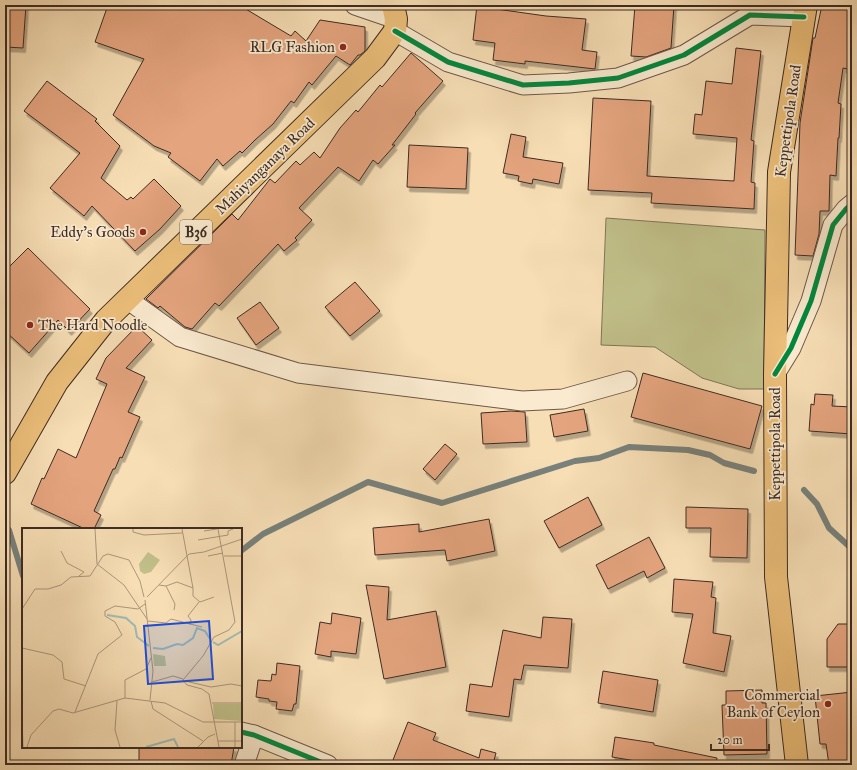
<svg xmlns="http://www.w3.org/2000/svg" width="857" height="770" font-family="'IM FELL Great Primer',serif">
	<defs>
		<filter id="shadow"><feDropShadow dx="2.5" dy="4.5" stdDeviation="0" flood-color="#0004"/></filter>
	</defs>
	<rect width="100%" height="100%" fill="#f7deb5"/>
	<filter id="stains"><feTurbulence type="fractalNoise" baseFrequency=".005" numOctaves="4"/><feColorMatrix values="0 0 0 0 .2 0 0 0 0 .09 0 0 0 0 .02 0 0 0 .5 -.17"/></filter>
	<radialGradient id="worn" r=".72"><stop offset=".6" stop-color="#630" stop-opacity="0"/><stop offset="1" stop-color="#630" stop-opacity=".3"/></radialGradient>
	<path fill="#c1c08a" stroke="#7f7657" d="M606,218L765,230L764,389H739L702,378L655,347L601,345Z"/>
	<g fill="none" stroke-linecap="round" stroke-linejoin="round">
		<g stroke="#78817b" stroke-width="6">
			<path d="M804,490L817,504L829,528L852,549"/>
			<path d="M9,530L23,576"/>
			<path d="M241,551L263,534L368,482L442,503L575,461L599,458L629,447L688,450L710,455L724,463L754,471"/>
		</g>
	</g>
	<g fill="#e4a47e" stroke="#3d2b24" filter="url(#shadow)">
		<path d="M5,5H26L23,48L5,47Z"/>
		<path d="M108,5H239L291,36L295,31L306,41L320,20L365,27V51L360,55H358L350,65L336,56L312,85L309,82L294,103L291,101L273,124L255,140L242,153L240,151L223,166L217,159L200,181L168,157L171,153L154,146L113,115L144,59L95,42Z"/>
		<path d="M477,5H497L496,9L546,16L586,19L582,50L597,52L595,69L525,61V64L493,60L495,43L473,40Z"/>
		<path d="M635,5H674L671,48L646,57L631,56Z"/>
		<path d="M822,5H852V70L843,68L838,103L841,104L839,138H838L836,176L830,175L829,211H820L819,234L813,256L795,255L800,123L813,38H815Z"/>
		<path d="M736,48L761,51L751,140L754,141L751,182L755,183L754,209L651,203L652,193L588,190L593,98L651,101L647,176L734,181L737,138L693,134L695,114L702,115L706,81L732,84Z"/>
		<path d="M411,53L443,81L415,113L416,114L392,145H395L378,164L373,160L359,181L338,167L299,208L312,220L295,238L297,240L284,251L278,244L219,306L215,303L192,329L185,327L160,306L158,308L146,299L232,214L238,220L270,179L275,183L296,161L300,165L314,152L320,158L340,128L356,110L358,112L380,85L382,87Z"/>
		<path d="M47,81L97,119L95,121L120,146L101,178L127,200L131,197L133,199L154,179L181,206L160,229L135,251L92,206L84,216L50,188L80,153L24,111Z"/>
		<path d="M511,134L526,137L523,157L563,163L559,184L533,179L532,184L518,181L519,176L503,173Z"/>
		<path d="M409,145L468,148L466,189L407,187Z"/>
		<path d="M28,248L90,309L69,331L58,320L29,353L5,331V271Z"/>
		<path d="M355,282L380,311L350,336L325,307Z"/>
		<path d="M260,302L279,328L256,345L237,318Z"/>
		<path d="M137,326L152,340L126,368L145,377L128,412L140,417L122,458L120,457L115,469H113L94,511L101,515L94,529H85L31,504L42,478L44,479L58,449L76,458L107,384L96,379L106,358Z"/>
		<path d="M643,373L762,406L750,449L631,417Z"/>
		<path d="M815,394L833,395L832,406L852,407V434L809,431L811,404L814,405Z"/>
		<path d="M584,409L588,431L554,437L550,415Z"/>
		<path d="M511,411L525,412L527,442L483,444L481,413Z"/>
		<path d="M445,444L457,454L435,480L423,469Z"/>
		<path d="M588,497L602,525L559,548L544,521Z"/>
		<path d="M686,507L748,509L747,558L710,557L711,528H686Z"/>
		<path d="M489,519L495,551L447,561L445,550L375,555L373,528L419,524V532Z"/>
		<path d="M649,537L665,568L647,578L644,571L608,589L596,565Z"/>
		<path d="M674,579L713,582L711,597L716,598L713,633L731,636L724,672L683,663L693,614L672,612Z"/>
		<path d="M366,585L389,587L387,620L436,611L446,667L384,679Z"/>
		<path d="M332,613L361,618L356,654L331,651V657L315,654L320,622L331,624Z"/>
		<path d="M543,617L572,619L568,668L524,665L521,680L514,679L509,717L466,711L470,684L492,687L503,630L541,638Z"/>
		<path d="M838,624H852V667H827V639Z"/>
		<path d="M277,663L300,666L296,704H294L292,711L276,709L277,702L269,701V699L256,697L258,680L271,681L272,674L276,675Z"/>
		<path d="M603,671L658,680L653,712L598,703Z"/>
		<path d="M762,690V703H766L767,754L724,755L722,705H726V691Z"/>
		<path d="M852,692V765H829L826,744H820L815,696Z"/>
		<path d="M408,722L436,733L433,740L479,758L481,749L496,753L493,764L494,765H391Z"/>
		<path d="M615,737L654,743V745L717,758L716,765H660L612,757Z"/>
		<path d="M139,747H234L231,765H139Z"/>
	</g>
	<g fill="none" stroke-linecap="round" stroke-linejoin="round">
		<defs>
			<g id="minor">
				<path d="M355,5L396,19"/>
				<path d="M395,31L448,62L523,85L569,83L618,78L684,55L750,15L804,17"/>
				<path d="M127,299L180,337L298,373L522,401L563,399L627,381"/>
				<path d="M775,374L791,348L811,301L833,225L846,209L852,204"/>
				<path d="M241,732L254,735L328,765"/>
				<path d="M244,765L254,735"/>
			</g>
			<g id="major">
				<path d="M5,473L57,382L106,320L375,58L395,31L396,19L393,5"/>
				<path d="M797,765L776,577L775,374L779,172L806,5"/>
			</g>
		</defs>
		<use href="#minor" stroke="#6c5848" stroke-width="21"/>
		<use href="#major" stroke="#3d2b24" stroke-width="24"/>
		<use href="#minor" stroke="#faeacf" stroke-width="19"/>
		<use href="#major" stroke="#ecbf7a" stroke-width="22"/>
		<defs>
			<g id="cycleway">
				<path d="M395,31L448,62L523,85L569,83L618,78L684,55L750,15L804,17"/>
				<path d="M775,374L791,348L811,301L833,225L846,209L852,204"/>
				<path d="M241,732L254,735L328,765"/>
			</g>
		</defs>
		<use href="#cycleway" stroke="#faeacf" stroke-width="8"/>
		<use href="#cycleway" stroke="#00873e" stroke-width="5"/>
	</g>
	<g fill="#8f2418" stroke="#faeacf" stroke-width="1.5">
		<circle cx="343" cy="47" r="4"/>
		<circle cx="143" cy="232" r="4"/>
		<circle cx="30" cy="325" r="4"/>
		<circle cx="828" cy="704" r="4"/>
	</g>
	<g text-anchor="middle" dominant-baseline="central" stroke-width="3.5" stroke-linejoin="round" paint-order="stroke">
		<rect fill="#faeacf" stroke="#766457" stroke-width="1" x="180" y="220" width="32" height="24" rx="3"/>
		<g font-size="14" font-weight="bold" fill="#3d2b24">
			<text x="196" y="232">B36</text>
		</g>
		<g font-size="15" fill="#3d2b24" stroke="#faeacf" text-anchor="end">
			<text x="335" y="47">RLG Fashion</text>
			<text x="135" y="232">Eddy's Goods</text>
			<text x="38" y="325" text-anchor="start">The Hard Noodle</text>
			<text x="820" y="695">Commercial<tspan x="820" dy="17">Bank of Ceylon</tspan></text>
		</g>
		<g font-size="15" fill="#3d2b24" stroke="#faeacf">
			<text transform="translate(788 121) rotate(-82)">Keppettipola Road</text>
			<text transform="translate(265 166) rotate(-44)">Mahiyanganaya Road</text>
			<text transform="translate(775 444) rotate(-90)">Keppettipola Road</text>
		</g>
	</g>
	<g transform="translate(22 528)">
		<rect width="220" height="220" fill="#f7deb5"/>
		<path d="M126,24L138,32L129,44L122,46L118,43L117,36ZM131,126L143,128L144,138H132Z" fill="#c1c08a"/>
		<path d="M191,176H220V193L192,191Z" fill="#c1c08a"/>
		<path fill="none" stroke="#9fbbb5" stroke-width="2" d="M85,87L104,90L113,98L115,109L127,118M191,114L196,117L220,103M131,120L141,121L155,116L161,117L171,110L175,100L183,103L188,111M124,219L152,211L156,219"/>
		<path fill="none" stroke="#ad967b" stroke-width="1" d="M73,1L75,36L102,57L125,91M111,1V4L122,7L160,5M160,1L171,60V68L178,74L192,69M196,1L213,94L207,102L192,109L181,128L161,152L165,157L180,161L187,166L197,219M182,3L195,1M176,12L206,7V3L211,1M39,23L45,35L62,44L57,48M186,28L201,25M202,28H220M137,57L144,58L155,54L171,60M144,58L153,76L152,82M125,69L167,26L182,24L220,11M123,72L131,143L128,172M0,81L13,61H26L39,57L49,49L68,48L81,28L86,26L107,32L118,53L122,69M126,93L144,95L149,91L180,99M168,97L169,92L166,88L177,74M0,120L31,127L40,134L42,151L64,158M163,153L189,159L209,156L220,158M130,154L151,148L161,151M103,170V152L124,141L129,130M95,173L93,202L98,219M129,173L131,181L181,213M190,175H220M53,184L76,126L100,107L93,94L83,88V83L93,78L116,81L123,76M0,188L1,219M196,213H220M5,219L9,207L31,183L37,181L51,185L103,170L143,175L181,194H220M176,219L186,209L193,206M213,219V194"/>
		<path fill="#1d4ed8" fill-opacity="0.15" stroke="#1d4ed8" stroke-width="2" d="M187,93L191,151L126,156L122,98Z"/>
		<rect width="220" height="220" fill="none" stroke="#3d2b24" stroke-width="2"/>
	</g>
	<rect width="857" height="770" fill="none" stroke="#f7deb5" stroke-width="20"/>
	<rect x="6" y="6" width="845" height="758" fill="none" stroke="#3d2b24" stroke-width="2"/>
	<rect x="10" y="10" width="837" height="750" fill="none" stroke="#3d2b24"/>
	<path d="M711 744v6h58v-6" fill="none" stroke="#3d2b24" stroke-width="2"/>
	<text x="717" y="744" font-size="12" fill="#3d2b24" stroke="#faeacf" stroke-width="3" paint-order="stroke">20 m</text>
	<rect width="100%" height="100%" filter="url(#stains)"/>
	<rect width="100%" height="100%" fill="url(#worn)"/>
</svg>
